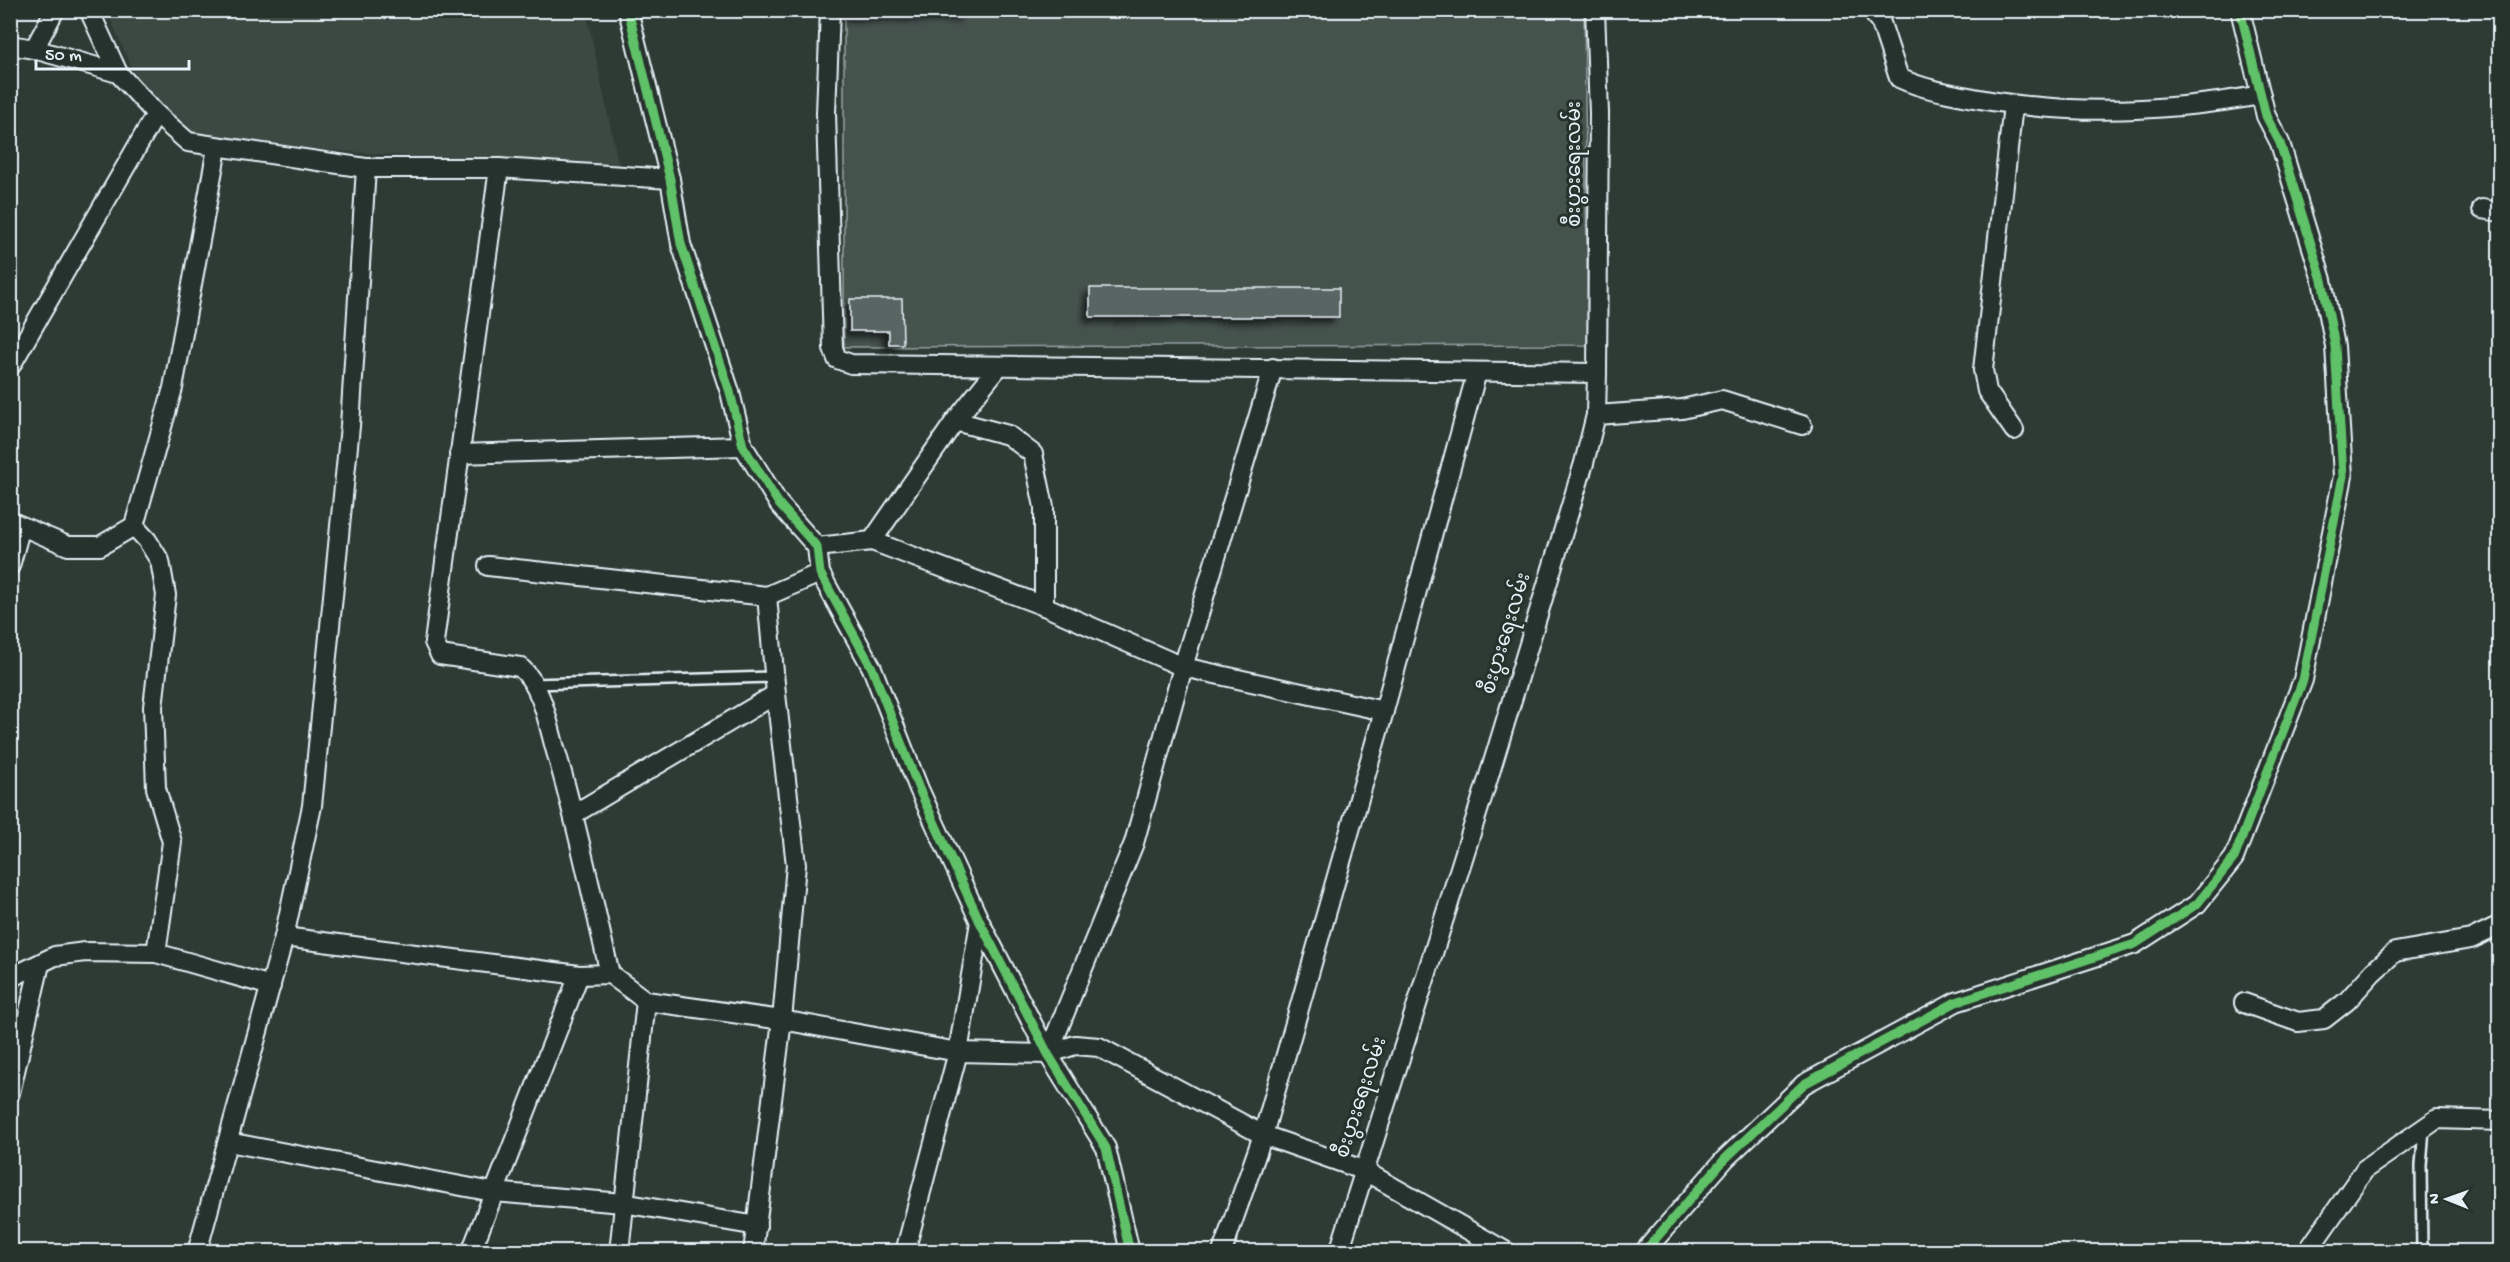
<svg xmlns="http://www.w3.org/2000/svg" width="2510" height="1262" font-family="'Gochi Hand','Noto Sans Myanmar',sans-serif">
	<defs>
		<filter id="shadow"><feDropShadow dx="-5.5" dy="5.5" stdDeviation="3" flood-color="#0009"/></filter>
	</defs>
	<rect width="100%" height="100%" fill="#2e3b35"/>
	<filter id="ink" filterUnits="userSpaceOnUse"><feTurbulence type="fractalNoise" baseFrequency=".0167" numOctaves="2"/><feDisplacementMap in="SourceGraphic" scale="12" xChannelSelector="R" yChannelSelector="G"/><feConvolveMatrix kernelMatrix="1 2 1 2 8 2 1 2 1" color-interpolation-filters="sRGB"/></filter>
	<g filter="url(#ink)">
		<path fill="#3b4843" d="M107,11H586L620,172L202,141L166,118L139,85Z"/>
		<path fill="#45524e" stroke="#96a2a3" stroke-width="1.5" d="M844,11H1584L1588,345L844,347Z"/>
		<g fill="#596563" stroke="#e8f1f8" stroke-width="1.5" filter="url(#shadow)">
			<path d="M848,10H966V15L848,16Z"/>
			<rect x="1090" y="288" width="249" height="29"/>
			<path d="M850,299H902L903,344H889V331H850Z"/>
		</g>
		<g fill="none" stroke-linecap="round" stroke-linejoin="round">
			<defs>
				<g id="lane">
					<path d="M533,684L774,677"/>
					<path d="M2422,1252L2421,1165L2424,1129"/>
				</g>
				<g id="street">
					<path d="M89,10L118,73L156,114L188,142L366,168H499L670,179"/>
					<path d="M628,10L670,179L681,244L730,392L743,446L779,504L817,547L820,573L872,668L919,789L980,922L1048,1054L1106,1148L1130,1252"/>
					<path d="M830,10L826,113L833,348L837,359L851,364L1597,373"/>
					<path d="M1871,10L1881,23L1899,78C1923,89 1947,93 1974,98C2069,116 2167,112 2261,95"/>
					<path d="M10,45L34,49L118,73"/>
					<path d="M34,49L55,10"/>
					<path d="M2013,105L1983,370L1987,391L2014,430"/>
					<path d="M499,168L434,642L440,655L520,667C544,688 548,726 557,755C578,827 593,901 610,974"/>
					<path d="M2482,209L2500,212"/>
					<path d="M10,367L156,114"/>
					<path d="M1596,415L1682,409L1722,400L1802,425"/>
					<path d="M955,421L1008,435L1033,454L1044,507V606"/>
					<path d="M459,454L743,446"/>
					<path d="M10,521L68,546H100L134,526L173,388L217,148"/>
					<path d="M134,526L147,540L160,561L166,595L153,707L156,788L172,842L156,953"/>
					<path d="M872,541L955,421L999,366"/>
					<path d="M817,547L872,541L1044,606L1183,667L1384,711"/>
					<path d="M10,566L21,526"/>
					<path d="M488,566L767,596L820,573"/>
					<path d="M574,814L776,694"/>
					<path d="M284,937L579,975L610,974L646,1001L782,1020L958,1052L1048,1054L1075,1045L1099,1047L1263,1135L1363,1170L1507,1252"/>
					<path d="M10,978L55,956L85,952L156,953L271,986"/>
					<path d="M2244,1003L2298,1022L2324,1019L2347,1001L2373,972L2395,952L2471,939L2500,925"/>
					<path d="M1048,1054L1134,843L1183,667L1273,368"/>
					<path d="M10,1093L40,964"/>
					<path d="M228,1142L493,1192L623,1203L757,1226"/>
					<path d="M197,1252L284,937L312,806L350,426L366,168"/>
					<path d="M471,1252L579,975"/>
					<path d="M619,1252L646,1001"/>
					<path d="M753,1252L782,1020L796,865L776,694L767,596"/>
					<path d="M905,1252L958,1052L980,922"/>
					<path d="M1222,1252L1263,1135L1384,711L1477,372"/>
					<path d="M1339,1252L1488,779L1584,463L1596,415L1597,373L1599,113L1595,10"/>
					<path d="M1644,1252L1725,1159L1804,1084L1956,1002L2135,944L2197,904L2234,858L2303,680L2343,476L2335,346L2322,280L2280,143L2266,116L2240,10"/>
					<path d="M2307,1252L2365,1169L2437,1119L2500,1121"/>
				</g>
			</defs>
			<use href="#lane" stroke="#e8f1f8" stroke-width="14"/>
			<use href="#street" stroke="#e8f1f8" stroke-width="22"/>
			<use href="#lane" stroke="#26332d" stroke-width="9"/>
			<use href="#street" stroke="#26332d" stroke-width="18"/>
			<defs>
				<g id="cycleway">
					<path d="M628,10L670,179L681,244L730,392L743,446L779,504L817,547L820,573L872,668L919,789L980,922L1048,1054L1106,1148L1130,1252"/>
					<path d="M1644,1252L1725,1159L1804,1084L1956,1002L2135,944L2197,904L2234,858L2303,680L2343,476L2335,346L2322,280L2280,143L2266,116L2240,10"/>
				</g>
			</defs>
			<use href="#cycleway" stroke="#26332d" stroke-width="13"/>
			<use href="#cycleway" stroke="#61c268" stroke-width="9"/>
		</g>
	</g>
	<g text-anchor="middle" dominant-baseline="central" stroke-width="6" stroke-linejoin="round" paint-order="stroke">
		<g font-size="20" fill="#e8f1f8" stroke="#26332d">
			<text transform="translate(1576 164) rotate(-90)">စီးပွားရေးလမ်း</text>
			<text transform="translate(1508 634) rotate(-73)">စီးပွားရေးလမ်း</text>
			<text transform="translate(1363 1098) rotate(-72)">စီးပွားရေးလမ်း</text>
		</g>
	</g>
	<rect width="2510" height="1262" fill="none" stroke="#26332d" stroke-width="36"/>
	<rect x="18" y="18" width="2474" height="1226" fill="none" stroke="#e8f1f8" stroke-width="2" filter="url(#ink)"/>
	<g transform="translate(2447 1199) rotate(271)" stroke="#26332d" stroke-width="4.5" paint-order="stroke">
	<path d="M0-4.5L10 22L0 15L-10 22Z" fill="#e8f1f8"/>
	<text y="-9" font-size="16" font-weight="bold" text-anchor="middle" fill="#e8f1f8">N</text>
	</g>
	<path d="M36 60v9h153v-9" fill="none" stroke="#e8f1f8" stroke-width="3"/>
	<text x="45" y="60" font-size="18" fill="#e8f1f8" stroke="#26332d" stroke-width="4.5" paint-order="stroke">50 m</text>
</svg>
